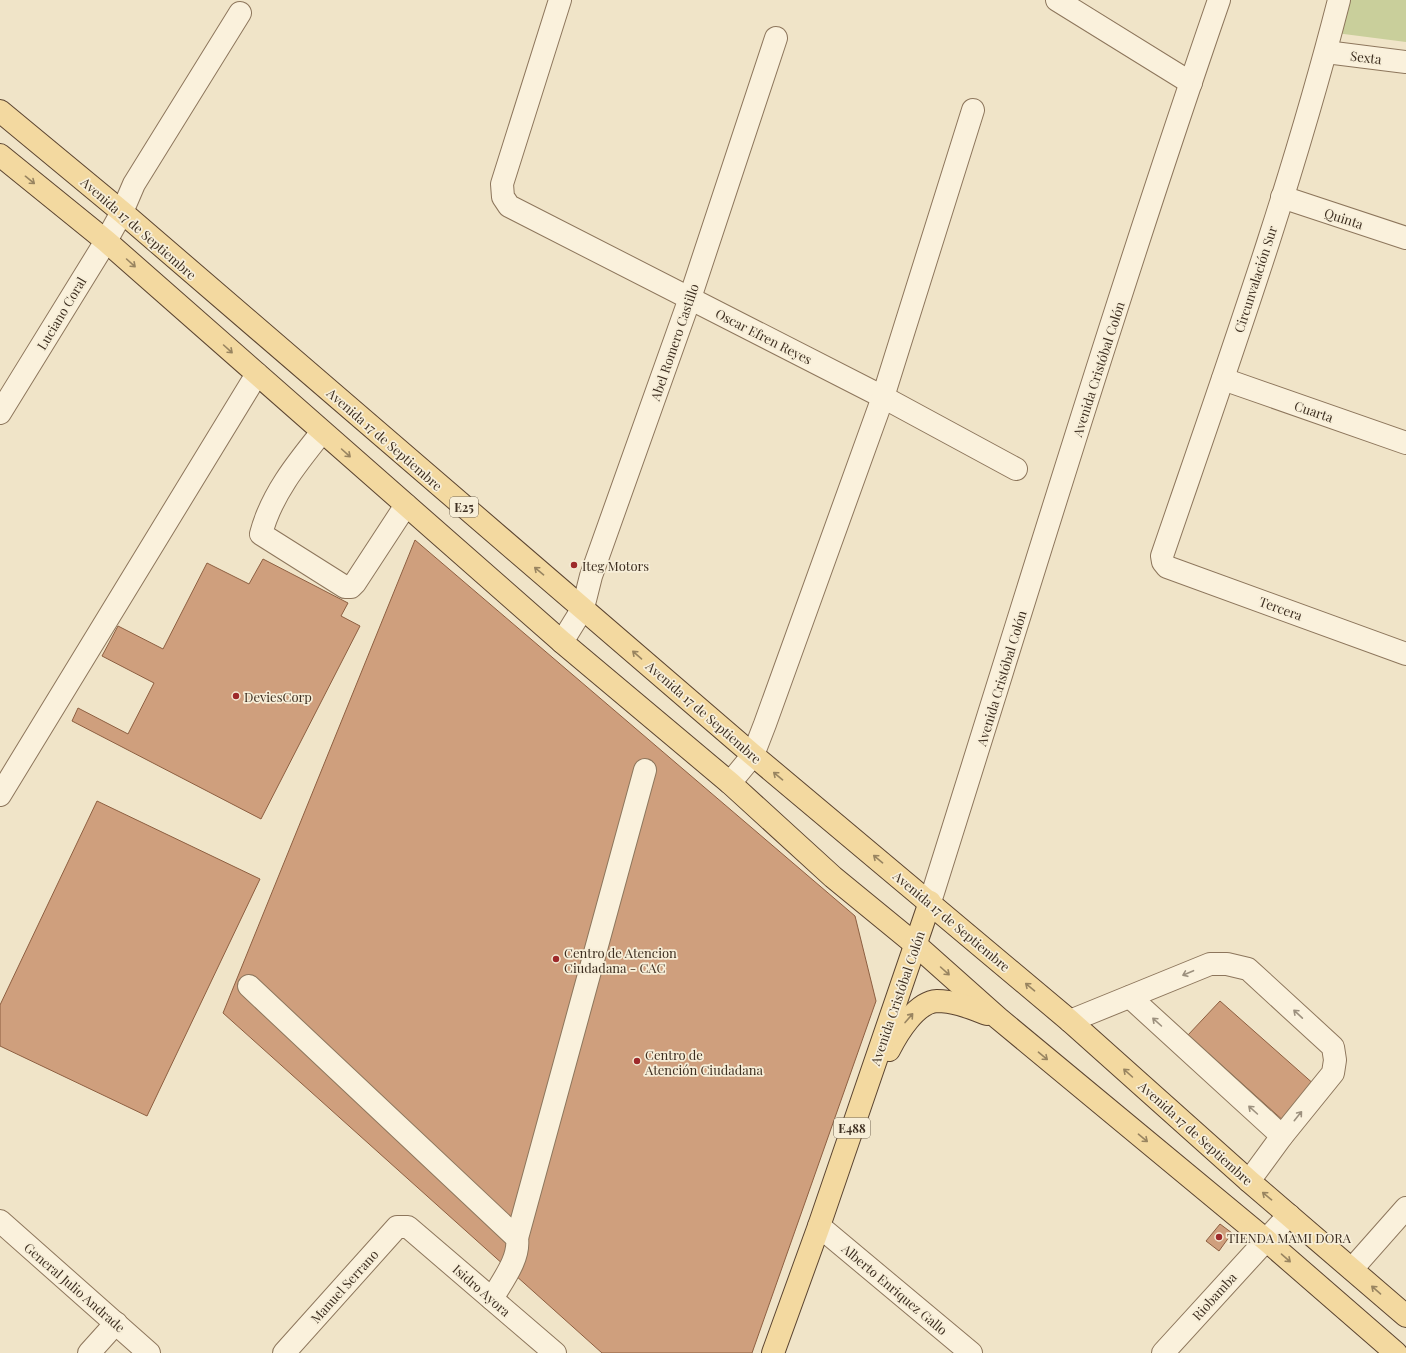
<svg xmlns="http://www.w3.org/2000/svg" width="1406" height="1353" font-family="'Playfair Display',serif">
	<rect width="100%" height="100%" fill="#f0e4c8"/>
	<path fill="#c9cf9b" d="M1343,0H1406V42L1336,33Z"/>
	<g fill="#cf9f7d" stroke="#8d5f41">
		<path d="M415,540L855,916L876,1001L752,1353H602L223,1013Z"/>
		<path d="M263,559L348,603L341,616L360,626L261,819L72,721L78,708L128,734L154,683L102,656L118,626L163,649L207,563L249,584Z"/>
		<path d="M97,801L260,879L147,1116L0,1046V1005Z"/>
		<path d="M1220,1001L1316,1086L1286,1123L1188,1035Z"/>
		<path d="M1220,1224L1232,1233L1219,1251L1206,1241Z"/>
	</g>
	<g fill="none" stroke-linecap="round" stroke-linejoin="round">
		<defs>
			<g id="minor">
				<path d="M560,0L502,184L503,197L509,206L883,397L1016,469"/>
				<path d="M1057,0L1191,83"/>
				<path d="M1339,0C1291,188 1225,372 1162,556L1163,562L1167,567L1406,654"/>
				<path d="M1326,52L1406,62"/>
				<path d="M1282,197L1406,238"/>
				<path d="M1223,379L1406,443"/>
				<path d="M0,413L106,241L122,212L134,184L240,13"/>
				<path d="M322,432C297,463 271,495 261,534L345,587H351L355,583L406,505"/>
				<path d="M562,642L583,608L591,576L690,298L776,38"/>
				<path d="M730,783L753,755L765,724L883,397L973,110"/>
				<path d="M0,795L257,374"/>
				<path d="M930,902C1025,601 1116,298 1219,0"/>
				<path d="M249,986L517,1238C520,1259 502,1281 492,1299"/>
				<path d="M1130,997L1282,1136"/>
				<path d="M1070,1021L1210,964H1227L1248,969L1333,1047L1335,1060L1333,1073L1282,1136L1249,1181"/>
				<path d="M0,1221L149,1353"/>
				<path d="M819,1226L971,1353"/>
				<path d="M517,1238L645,770"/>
				<path d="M1352,1269L1406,1208"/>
				<path d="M89,1353L116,1323"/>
				<path d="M284,1353L397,1227H408L555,1353"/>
				<path d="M1163,1353L1289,1215"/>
			</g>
			<g id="major">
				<path d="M0,111L122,212L753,755L1070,1021L1249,1181L1406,1316"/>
				<path d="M0,155L106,241L562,642L730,783L833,877L916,945L998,1018L1266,1240L1396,1353"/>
				<path d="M889,1050C897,1034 916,1002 937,1001C955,1001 971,1008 987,1014"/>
				<path d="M773,1353L819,1226L930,902"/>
			</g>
		</defs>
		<use href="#minor" stroke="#8d765c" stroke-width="24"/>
		<use href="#major" stroke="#5b4430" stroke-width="24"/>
		<use href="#minor" stroke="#faf1dc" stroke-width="22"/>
		<use href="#major" stroke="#f3d9a0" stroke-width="22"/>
	</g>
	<defs><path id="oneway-shaft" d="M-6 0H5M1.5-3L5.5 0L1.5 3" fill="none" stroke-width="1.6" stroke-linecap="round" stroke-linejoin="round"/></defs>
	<g stroke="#988460">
		<use href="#oneway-shaft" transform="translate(30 180) rotate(39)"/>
		<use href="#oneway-shaft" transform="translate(131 263) rotate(42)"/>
		<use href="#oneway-shaft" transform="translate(228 349) rotate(42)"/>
		<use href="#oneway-shaft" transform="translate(346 453) rotate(42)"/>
		<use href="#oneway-shaft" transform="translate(539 571) rotate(-140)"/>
		<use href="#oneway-shaft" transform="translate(637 655) rotate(-139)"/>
		<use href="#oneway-shaft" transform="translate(778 776) rotate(-140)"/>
		<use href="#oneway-shaft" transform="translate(878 859) rotate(-140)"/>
		<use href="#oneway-shaft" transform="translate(945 971) rotate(42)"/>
		<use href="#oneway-shaft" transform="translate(1030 987) rotate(-140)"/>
		<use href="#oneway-shaft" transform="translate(909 1018) rotate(-49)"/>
		<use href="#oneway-shaft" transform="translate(1043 1056) rotate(40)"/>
		<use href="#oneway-shaft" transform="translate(1128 1073) rotate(-138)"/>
		<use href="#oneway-shaft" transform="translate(1143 1138) rotate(40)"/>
		<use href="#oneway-shaft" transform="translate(1267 1196) rotate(-140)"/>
		<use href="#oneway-shaft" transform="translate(1286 1258) rotate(41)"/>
		<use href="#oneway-shaft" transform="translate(1376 1290) rotate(-139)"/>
	</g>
	<g stroke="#9c907e">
		<use href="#oneway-shaft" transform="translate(1188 973) rotate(157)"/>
		<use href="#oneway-shaft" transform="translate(1298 1014) rotate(-137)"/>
		<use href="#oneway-shaft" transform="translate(1157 1022) rotate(-138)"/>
		<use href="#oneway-shaft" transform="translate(1253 1110) rotate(-138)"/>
		<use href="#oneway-shaft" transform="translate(1298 1116) rotate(-51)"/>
	</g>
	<g fill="#9e2a2b" stroke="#f7eed8" stroke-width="1.5">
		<circle cx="574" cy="565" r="4"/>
		<circle cx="236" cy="696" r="4"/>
		<circle cx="556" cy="959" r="4"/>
		<circle cx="637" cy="1061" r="4"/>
		<circle cx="1219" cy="1237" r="4"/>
	</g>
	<g text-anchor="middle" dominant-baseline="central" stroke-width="3.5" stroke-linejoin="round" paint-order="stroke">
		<g fill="#f7eed8" stroke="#756857" stroke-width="1">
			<rect x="450" y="497" width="28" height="20" rx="3"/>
			<rect x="834" y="1118" width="36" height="20" rx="3"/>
		</g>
		<g font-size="12" font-weight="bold" fill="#3d2e20">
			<text x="464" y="507">E25</text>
			<text x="852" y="1128">E488</text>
		</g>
		<g font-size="13" fill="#3d2e20" stroke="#f7eed8">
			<text transform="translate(1366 57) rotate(7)">Sexta</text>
			<text transform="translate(1344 218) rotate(18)">Quinta</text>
			<text transform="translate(139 228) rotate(41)">Avenida 17 de Septiembre</text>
			<text transform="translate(1255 279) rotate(-72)">Circunvalación Sur</text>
			<text transform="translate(61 313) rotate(-59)">Luciano Coral</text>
			<text transform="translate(764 336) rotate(27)">Oscar Efren Reyes</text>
			<text transform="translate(674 342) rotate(-71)">Abel Romero Castillo</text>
			<text transform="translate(1098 369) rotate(-72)">Avenida Cristóbal Colón</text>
			<text transform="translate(1314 411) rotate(19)">Cuarta</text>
			<text transform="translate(385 439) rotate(41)">Avenida 17 de Septiembre</text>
			<text transform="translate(1281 608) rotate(20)">Tercera</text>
			<text transform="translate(1001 678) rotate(-73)">Avenida Cristóbal Colón</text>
			<text transform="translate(704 712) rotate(41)">Avenida 17 de Septiembre</text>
			<text transform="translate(952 921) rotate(40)">Avenida 17 de Septiembre</text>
			<text transform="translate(897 998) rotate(-71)">Avenida Cristóbal Colón</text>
			<text transform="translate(1196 1133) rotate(42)">Avenida 17 de Septiembre</text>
			<text transform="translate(344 1286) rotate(-48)">Manuel Serrano</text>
			<text transform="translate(75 1287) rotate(41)">General Julio Andrade</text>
			<text transform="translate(895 1289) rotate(40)">Alberto Enriquez Gallo</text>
			<text transform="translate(482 1290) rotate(41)">Isidro Ayora</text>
			<text transform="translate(1214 1296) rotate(-48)">Riobamba</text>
		</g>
		<g font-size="13" fill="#3d2e20" stroke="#f7eed8" text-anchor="start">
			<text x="582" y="565">Iteg Motors</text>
			<text x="244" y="696">DeviesCorp</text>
			<text x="564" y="952">Centro de Atencion<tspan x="564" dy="15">Ciudadana - CAC</tspan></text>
			<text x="645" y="1054">Centro de<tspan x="645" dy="15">Atención Ciudadana</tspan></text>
			<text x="1227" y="1237">TIENDA MAMI DORA</text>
		</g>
	</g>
</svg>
